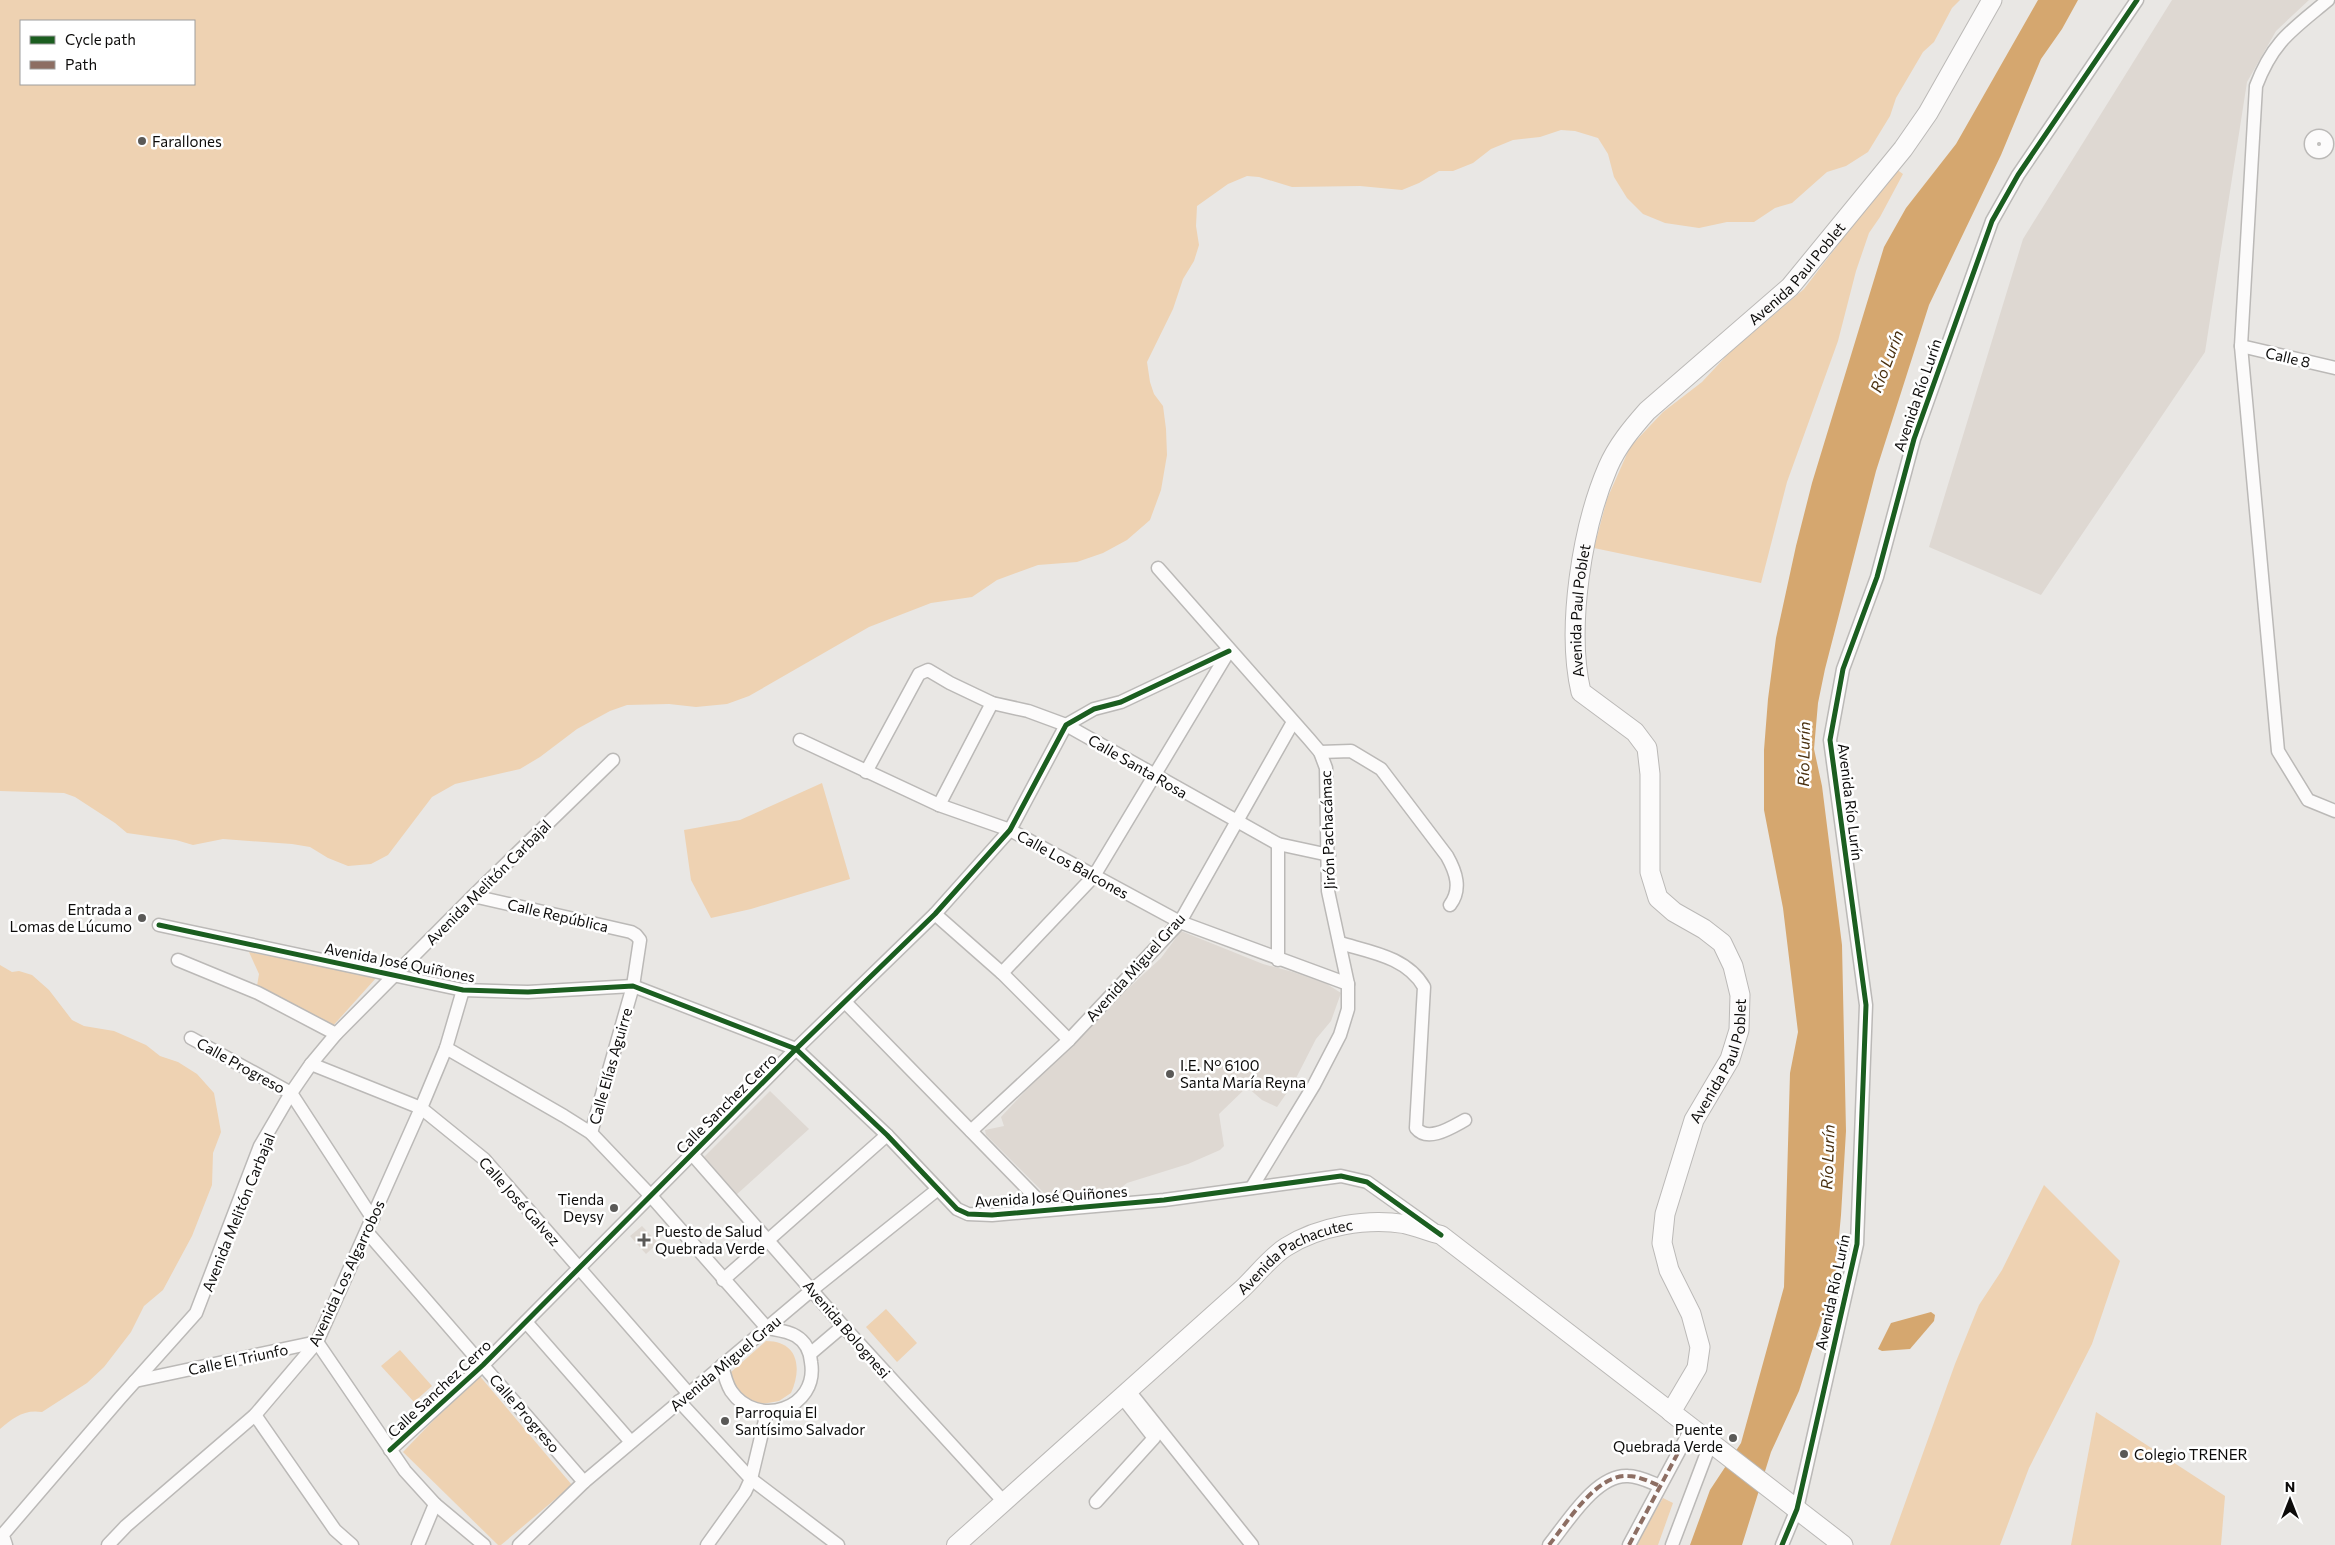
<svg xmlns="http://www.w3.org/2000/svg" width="2335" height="1545" font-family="Commissioner,sans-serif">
	<rect width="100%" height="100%" fill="#e9e7e4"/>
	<g fill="#ded8d2">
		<path d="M2172,0H2309L2276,31L2247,82L2205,352L2041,595L1929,547L2023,239Z"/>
		<path d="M1181,931L1263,964L1293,972L1327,984L1341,993L1331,1021L1316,1039L1293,1084L1277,1107L1262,1100L1247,1087L1219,1114L1224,1146L1220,1150L1188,1164L1127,1183L1112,1195L1052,1201L986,1135L985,1130L1004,1126L1001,1117L1076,1037L1161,958Z"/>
		<path d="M770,1091L809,1129L735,1196L702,1159Z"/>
		<path d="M642,1226L658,1243L646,1254L630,1236Z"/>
	</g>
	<g fill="#eed2b2" fill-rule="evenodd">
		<path d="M0,0H1960L1952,8L1934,42L1923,52L1896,98L1890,116L1868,152L1846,166L1827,172L1792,203L1775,208L1754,222H1727L1699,228L1665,223L1643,214L1627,198L1614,177L1608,154L1598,138L1575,131L1561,130L1540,137L1513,140L1491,149L1473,163L1453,171H1439L1419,183L1402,190L1360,186L1292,187L1259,177L1247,176L1228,184L1197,206L1196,226L1199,245L1194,261L1183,279L1173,309L1147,362L1150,382L1154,394L1163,406L1166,429L1167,455L1161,490L1150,520L1127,540L1103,553L1077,562L1038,565L997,580L972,597L931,603L869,627L749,696L727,704L696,707L669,704L627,705L610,711L577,729L540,757L520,769L455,784L432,797L388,855L371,864L348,866L328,858L310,847L292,844L223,839L193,845L176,840L127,833L115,823L75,797L64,793L0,791ZM21,21H194V84H21Z"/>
		<path d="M1896,169L1903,174L1880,217L1869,233L1856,271L1838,341L1787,482L1761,583L1594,548L1607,499L1630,447L1663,412L1702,382L1729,353L1804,289Z"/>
		<path d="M822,783L850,879L751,909L711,918L691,880L684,830L740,820Z"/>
		<path d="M249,952L375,976L376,978L331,1028L257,986L259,974Z"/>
		<path d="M0,965L12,972L19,971L32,975L49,990L72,1020L84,1026L114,1031L146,1045L160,1056L178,1062L197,1074L214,1093L221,1132L213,1153L212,1185L192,1236L163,1290L144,1306L131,1332L104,1367L87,1383L42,1412C24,1409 13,1418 0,1429Z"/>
		<path d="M2044,1185L2120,1261L2092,1344L2029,1468L2000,1545H1890L1955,1364L1979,1305L2002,1270Z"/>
		<path d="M886,1309L917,1343L897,1362L866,1327Z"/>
		<path d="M766,1341C799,1341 802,1369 791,1393L779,1401L756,1405C745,1397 729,1388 731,1372Z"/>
		<path d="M400,1350L432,1386L414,1402L381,1366Z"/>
		<path d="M478,1374L572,1485L501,1545H498L403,1452Z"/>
		<path d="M2096,1412L2225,1496L2221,1545H2071Z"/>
		<path d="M1663,1498L1673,1503L1658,1545H1635Z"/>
	</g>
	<g fill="#d5a76f">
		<path d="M2038,0H2078L2062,29L2041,59L2001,155L1929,305L1876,471L1825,669L1818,703L1814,749L1822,786L1842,945L1846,1131L1841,1215L1835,1279L1799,1391L1771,1452L1742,1545H1690L1710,1490L1741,1443L1784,1287L1790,1073L1798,1032L1783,908L1764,810V750L1768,699L1776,638L1796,546L1812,483L1884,247L1906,208L1956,144Z"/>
		<path d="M1931,1312L1935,1315L1934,1321L1910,1349L1882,1351L1878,1349L1891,1323Z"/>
	</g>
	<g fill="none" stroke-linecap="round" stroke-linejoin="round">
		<defs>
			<g id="street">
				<path d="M2328,0C2292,30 2273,41 2256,86L2241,346L2278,751L2308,800L2335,811"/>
				<circle cx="2319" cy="144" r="8"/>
				<path d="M2241,346L2335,368"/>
				<path d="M1158,568L1309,739L1320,752L1326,768L1328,891L1348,984V1009L1340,1035L1314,1085L1252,1187"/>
				<path d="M800,740L939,805L1010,830L1180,922L1348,984"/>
				<path d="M1320,752L1351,751L1381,769L1447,856C1456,872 1462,889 1450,905"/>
				<path d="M866,772L919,674L928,670L950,683L992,703L1028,711L1066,725L1278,844L1329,855"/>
				<path d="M939,805L992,703"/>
				<path d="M1278,844V960"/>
				<path d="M473,896L631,932L636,935L640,940L633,986L591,1133"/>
				<path d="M935,914L1002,973L1069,1040"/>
				<path d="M159,925L463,990L528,992L633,986L796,1049L887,1135L957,1209L968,1214L992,1215L1164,1200L1341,1176L1367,1182L1433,1229"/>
				<path d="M1340,943C1370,952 1407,957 1424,987L1416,1128C1428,1143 1452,1127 1465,1120"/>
				<path d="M178,960L258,993L336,1034"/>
				<path d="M1002,973L1094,876L1229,651"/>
				<path d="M845,1002L1047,1209"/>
				<path d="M191,1038L291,1093L373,1219"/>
				<path d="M446,1048L564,1116L591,1133L651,1196L767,1328C777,1330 788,1331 796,1336C806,1342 810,1351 811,1362C819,1409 757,1429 731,1391C726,1383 724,1374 722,1365"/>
				<path d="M311,1064L421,1108L484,1159L689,1394"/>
				<path d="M971,1131L1069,1040L1180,922L1293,722"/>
				<path d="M692,1154L843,1326L1004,1502"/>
				<path d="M367,1232L584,1482"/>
				<path d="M723,1280L887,1135"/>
				<path d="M526,1322L631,1442"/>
				<path d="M810,1354L843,1326"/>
				<path d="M135,1381L317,1342L405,1471L435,1504L484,1545"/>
				<path d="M1129,1391L1252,1545"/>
				<path d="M679,1401L751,1479L838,1545"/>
				<path d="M255,1415L335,1530L352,1545"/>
				<path d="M390,1450L483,1365L796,1049L935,914L1010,830L1066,725L1094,709L1121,702L1229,651"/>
				<path d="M1096,1502L1154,1438L1122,1397"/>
				<path d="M6,1545L3,1536L5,1532L120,1398L196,1313L260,1146L291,1093L311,1064L336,1034L473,896L613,760"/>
				<path d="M108,1545L126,1526L255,1415L317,1342L421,1108L446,1048L463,990"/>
				<path d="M418,1545L435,1504"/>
				<path d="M519,1545L584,1482L813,1289L938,1189"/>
				<path d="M707,1545L745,1492L751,1479L767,1412"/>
				<path d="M1549,1545C1567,1523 1596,1474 1628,1476C1639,1476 1650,1482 1660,1486"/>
				<path d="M1629,1545L1692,1427"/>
				<path d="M1672,1545L1711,1442"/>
				<path d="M1782,1545L1797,1509L1857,1244L1866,1005L1830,740L1843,669L1877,577L1914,439L1992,221L2018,175L2137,0"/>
			</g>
			<g id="secondary">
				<path id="s1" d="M956,1545L1242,1289C1256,1276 1270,1257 1286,1247C1319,1226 1367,1218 1404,1224C1417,1227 1429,1232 1441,1235L1671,1412"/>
			</g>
			<g id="primary">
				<path id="s2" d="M1843,1545L1671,1412L1697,1368L1700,1347L1691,1314L1669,1270L1662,1243L1665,1214L1694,1120L1730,1059L1739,1030L1740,995L1733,966L1722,943L1704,929L1674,912L1658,898L1650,872V774L1647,748L1635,732L1581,692C1566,628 1582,527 1608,467C1617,446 1632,428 1647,411L1790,287L1903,149L1928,113L1992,0"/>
			</g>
		</defs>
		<use href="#street" stroke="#bbb9b7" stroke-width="15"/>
		<use href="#secondary" stroke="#bbb9b7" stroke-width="20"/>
		<use href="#primary" stroke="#bbb9b7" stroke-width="21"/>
		<use href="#street" stroke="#fcfbfb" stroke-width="12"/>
		<use href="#secondary" stroke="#fcfbfb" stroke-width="18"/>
		<use href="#primary" stroke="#fcfbfb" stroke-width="19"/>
		<g stroke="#8d6e63" stroke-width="4" stroke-dasharray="8 4" stroke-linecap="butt">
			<path d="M1549,1545C1567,1523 1596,1474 1628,1476C1639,1476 1650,1482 1660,1486"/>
			<path d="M1629,1545L1680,1449"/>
		</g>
		<defs>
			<g id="cycleway">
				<path d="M159,925L463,990L528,992L633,986L796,1049L887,1135L957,1209L968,1214L992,1215L1164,1200L1341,1176L1367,1182L1441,1235"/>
				<path d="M390,1450L483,1365L796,1049L935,914L1010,830L1066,725L1094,709L1121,702L1229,651"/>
				<path d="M1782,1545L1797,1509L1857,1244L1866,1005L1830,740L1843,669L1877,577L1914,439L1992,221L2018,175L2137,0"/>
			</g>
		</defs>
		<use href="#cycleway" stroke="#fff" stroke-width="8"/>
		<use href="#cycleway" stroke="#1b5e20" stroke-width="5"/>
	</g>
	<g fill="#5a5957" stroke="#fff" stroke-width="2">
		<circle cx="142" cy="141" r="5"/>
		<circle cx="142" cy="918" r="5"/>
		<circle cx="1170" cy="1074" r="5"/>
		<circle cx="614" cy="1208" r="5"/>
		<path d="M641.5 1232.5h5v5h5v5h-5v5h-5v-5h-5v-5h5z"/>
		<circle cx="725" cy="1421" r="5"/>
		<circle cx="1733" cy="1438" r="5"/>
		<circle cx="2124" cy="1454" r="5"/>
	</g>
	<g text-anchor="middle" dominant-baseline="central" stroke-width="5" stroke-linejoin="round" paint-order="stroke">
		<g font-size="15" fill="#0d0c0b" stroke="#fff" text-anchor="start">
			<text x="152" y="141">Farallones</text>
			<text x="132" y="909" text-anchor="end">Entrada a<tspan x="132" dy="17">Lomas de Lúcumo</tspan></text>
			<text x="1180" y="1065">I.E. N° 6100<tspan x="1180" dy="17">Santa María Reyna</tspan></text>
			<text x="604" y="1199" text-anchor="end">Tienda<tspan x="604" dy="17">Deysy</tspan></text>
			<text x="655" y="1231">Puesto de Salud<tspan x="655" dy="17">Quebrada Verde</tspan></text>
			<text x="735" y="1412">Parroquia El<tspan x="735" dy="17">Santísimo Salvador</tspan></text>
			<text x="1723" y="1429" text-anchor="end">Puente<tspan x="1723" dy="17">Quebrada Verde</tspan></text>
			<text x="2134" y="1454">Colegio TRENER</text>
		</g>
		<g font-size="15" fill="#0d0c0b" stroke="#fff">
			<text stroke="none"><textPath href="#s2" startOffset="1539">Avenida Paul Poblet</textPath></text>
			<text transform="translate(2288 357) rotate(13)">Calle 8</text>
			<text transform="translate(1917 395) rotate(-71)">Avenida Río Lurín</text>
			<text stroke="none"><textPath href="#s2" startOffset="1119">Avenida Paul Poblet</textPath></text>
			<text transform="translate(1138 766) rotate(30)">Calle Santa Rosa</text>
			<text transform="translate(1851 802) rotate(83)">Avenida Río Lurín</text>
			<text transform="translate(1327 830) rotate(-92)">Jirón Pachacámac</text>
			<text transform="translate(1073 864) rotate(29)">Calle Los Balcones</text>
			<text transform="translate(488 882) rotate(-45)">Avenida Melitón Carbajal</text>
			<text transform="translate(558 915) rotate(13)">Calle República</text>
			<text transform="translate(400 962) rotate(11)">Avenida José Quiñones</text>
			<text transform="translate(1135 967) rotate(-48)">Avenida Miguel Grau</text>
			<text stroke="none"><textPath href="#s2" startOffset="594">Avenida Paul Poblet</textPath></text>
			<text transform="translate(241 1065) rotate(29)">Calle Progreso</text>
			<text transform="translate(610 1066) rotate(-74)">Calle Elías Aguirre</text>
			<text transform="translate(726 1103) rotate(-45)">Calle Sanchez Cerro</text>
			<text transform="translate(1051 1196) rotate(-4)">Avenida José Quiñones</text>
			<text transform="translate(520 1201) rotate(48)">Calle José Galvez</text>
			<text transform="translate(238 1212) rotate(-68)">Avenida Melitón Carbajal</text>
			<text stroke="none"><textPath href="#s1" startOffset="448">Avenida Pachacutec</textPath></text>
			<text transform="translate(346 1273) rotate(-65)">Avenida Los Algarrobos</text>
			<text transform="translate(1832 1292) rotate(-78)">Avenida Río Lurín</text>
			<text transform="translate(847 1329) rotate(49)">Avenida Bolognesi</text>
			<text transform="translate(238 1359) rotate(-12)">Calle El Triunfo</text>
			<text transform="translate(725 1363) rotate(-40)">Avenida Miguel Grau</text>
			<text transform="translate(439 1388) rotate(-43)">Calle Sanchez Cerro</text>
			<text transform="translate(525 1413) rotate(49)">Calle Progreso</text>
		</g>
		<g font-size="16" font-style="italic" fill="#4a300f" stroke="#fff">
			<text transform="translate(1886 361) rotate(-69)">Río Lurín</text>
			<text transform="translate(1803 754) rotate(-89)">Río Lurín</text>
			<text transform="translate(1827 1157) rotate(-88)">Río Lurín</text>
		</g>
	</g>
	<rect x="20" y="20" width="175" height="65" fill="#ffffff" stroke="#9e9e9d"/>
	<rect x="30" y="36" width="25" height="8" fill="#1b5e20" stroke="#9e9e9d"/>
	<text x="65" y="45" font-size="15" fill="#0d0c0b">Cycle path</text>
	<rect x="30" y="61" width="25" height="8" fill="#8d6e63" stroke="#9e9e9d"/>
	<text x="65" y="70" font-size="15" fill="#0d0c0b">Path</text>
	<g transform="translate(2290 1500)" stroke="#ffffff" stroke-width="4" paint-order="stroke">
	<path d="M0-4L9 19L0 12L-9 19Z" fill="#0d0c0b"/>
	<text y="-8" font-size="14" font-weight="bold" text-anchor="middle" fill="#0d0c0b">N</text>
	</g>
</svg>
